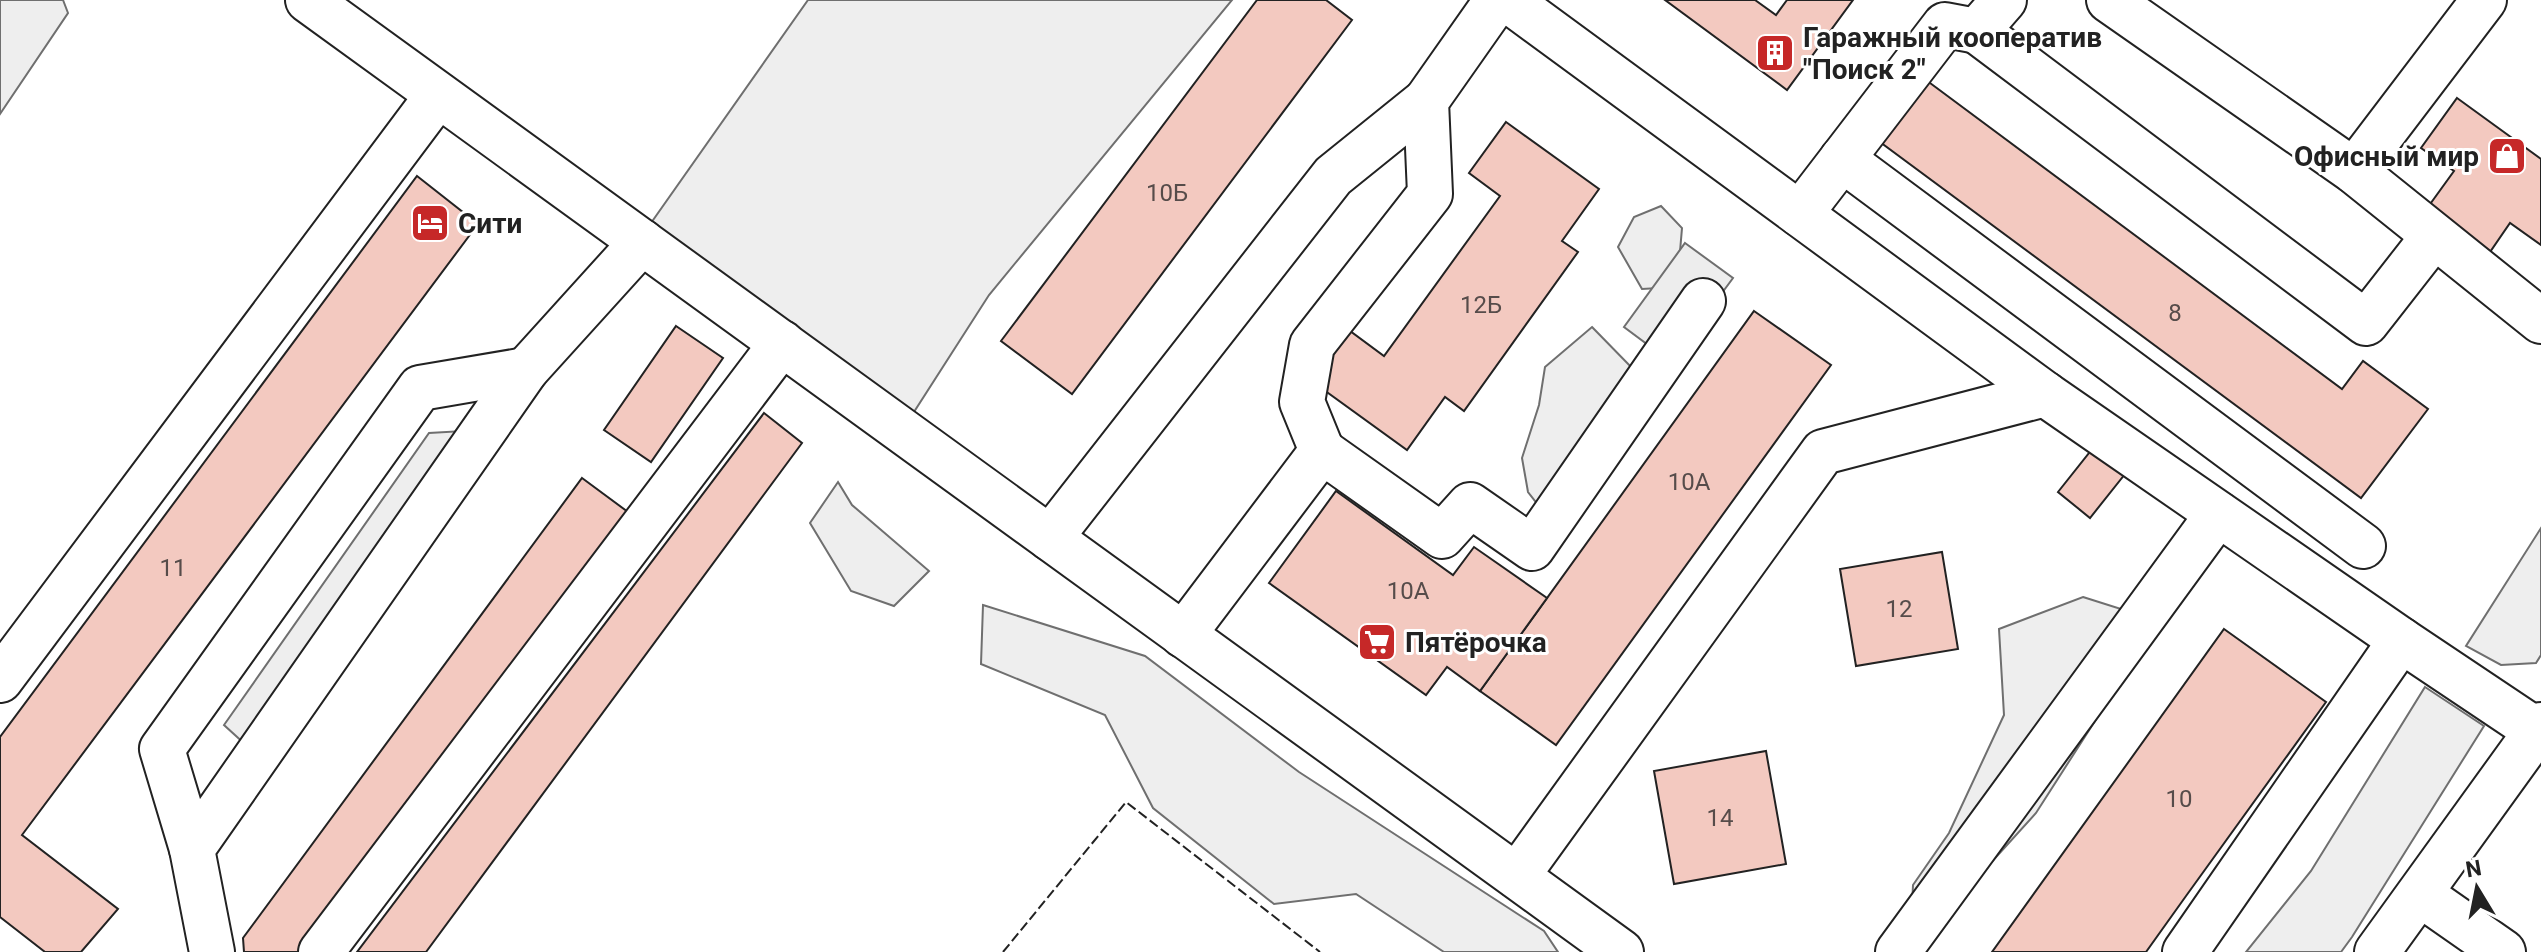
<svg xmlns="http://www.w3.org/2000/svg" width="2541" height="952" font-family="Roboto,sans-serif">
	<rect width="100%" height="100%" fill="#fff"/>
	<g fill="#eee" stroke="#6f6f6f" stroke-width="2">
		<path d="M0,0H63L68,13L0,114Z"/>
		<path d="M808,0H1232L989,295L912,415L651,223Z"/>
		<path d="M1661,206L1682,228L1677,287L1642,289L1618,247L1634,217Z"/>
		<path d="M1592,327L1636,372L1645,424L1560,533L1528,492L1522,458L1539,405L1545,367Z"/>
		<path d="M463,431L247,746L224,725L429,433Z"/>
		<path d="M838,482L852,505L929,571L894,606L851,591L810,523Z"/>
		<path d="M2541,528V655L2536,663L2501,665L2466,646Z"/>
		<path d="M2083,597L2159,621L2036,813L1910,952L1913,885L1949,833L2004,715L1999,629Z"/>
		<path d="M983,605L1145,656L1299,772L1544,931L1558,952H1444L1356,894L1274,904L1153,808L1105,715L981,664Z"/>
		<path d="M2425,687L2484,726L2352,937L2341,952H2246L2311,871Z"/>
	</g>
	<path fill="#ededed" stroke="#6f6f6f" stroke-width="2" d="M1685,243L1733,278L1671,362L1624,327Z"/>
	<g fill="#f3c9c0" stroke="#222" stroke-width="2">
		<path d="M1257,0H1326L1352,20L1072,394L1001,341Z"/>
		<path d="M1665,0H1755L1776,15L1787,0H1853L1787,90Z"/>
		<path d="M1926,80L2342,389L2363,361L2428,409L2361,498L1880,142Z"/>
		<path d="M2457,98L2541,159V245L2510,223L2490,252L2428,207L2454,171L2421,148Z"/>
		<path d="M1506,122L1599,189L1562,241L1578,252L1464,411L1445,397L1407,450L1313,382L1350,331L1384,356L1500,196L1469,173Z"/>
		<path d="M417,176L478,224L22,835L118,909L81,952H45L0,917V737Z"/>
		<path d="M1754,311L1831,365L1556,745L1480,691Z"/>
		<path d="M676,326L723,358L651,462L604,430Z"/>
		<path d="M764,413L802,443L426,952H357Z"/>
		<path d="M2097,443L2129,469L2090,518L2058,492Z"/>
		<path d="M582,478L628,512L299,952H244L243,938Z"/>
		<path d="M1336,491L1453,575L1474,547L1547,598L1480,691L1447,667L1426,695L1269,583Z"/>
		<path d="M1942,552L1958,649L1856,666L1840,569Z"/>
		<path d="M2224,629L2326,702L2186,896L2146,952H1992Z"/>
		<path d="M1766,751L1786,864L1674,884L1654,771Z"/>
	</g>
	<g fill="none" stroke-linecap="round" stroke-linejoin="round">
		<defs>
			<g id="minor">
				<path d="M308,0L1621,952"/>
				<path d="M1508,0L2045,394L2401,640L2537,731"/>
				<path d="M2109,0L2354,171L2541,321"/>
				<path d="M1977,31L2366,323L2434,236"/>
				<path d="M1842,159L2363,546"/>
				<path d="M2354,171L2484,0"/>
				<path d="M1800,214L1945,25L1977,31L2004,0"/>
				<path d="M1322,451L1302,402L1312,345L1430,194L1426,101L1497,0"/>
				<path d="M1050,538L1333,176L1426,101"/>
				<path d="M1183,635L1322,451L1442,536L1470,505L1532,548L1703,301"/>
				<path d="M0,680L438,95"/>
				<path d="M192,849L162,749L420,388L526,370"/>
				<path d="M1517,876L1823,452L2045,394"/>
				<path d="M2420,894L2503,952"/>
				<path d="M212,952L192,849L526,370L642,242"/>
				<path d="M321,952L782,343"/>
				<path d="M1898,952L2218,514"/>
				<path d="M2185,952L2401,640"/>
			</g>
			<path id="major" d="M2377,952L2541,725"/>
		</defs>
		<use href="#minor" stroke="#222" stroke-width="48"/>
		<use href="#major" stroke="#222" stroke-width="48"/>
		<use href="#minor" stroke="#fff" stroke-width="44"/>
		<use href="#major" stroke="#fff" stroke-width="44"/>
		<path stroke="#222" stroke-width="2" stroke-dasharray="10 4" stroke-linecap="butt" d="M1003,952L1126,802L1320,952"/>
	</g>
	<defs>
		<symbol id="building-square" viewBox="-11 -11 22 22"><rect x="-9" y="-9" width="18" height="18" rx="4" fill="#c62828" stroke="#fff"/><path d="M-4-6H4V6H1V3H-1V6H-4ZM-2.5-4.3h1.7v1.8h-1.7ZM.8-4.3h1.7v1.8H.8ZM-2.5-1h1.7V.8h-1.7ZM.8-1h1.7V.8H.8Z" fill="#fff"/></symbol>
		<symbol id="shop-square" viewBox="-11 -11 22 22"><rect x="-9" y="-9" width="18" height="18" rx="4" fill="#c62828" stroke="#fff"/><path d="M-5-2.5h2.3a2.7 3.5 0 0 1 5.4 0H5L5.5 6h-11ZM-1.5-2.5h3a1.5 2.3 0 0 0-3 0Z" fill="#fff"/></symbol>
		<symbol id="hotel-square" viewBox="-11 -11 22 22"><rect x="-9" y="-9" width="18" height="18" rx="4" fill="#c62828" stroke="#fff"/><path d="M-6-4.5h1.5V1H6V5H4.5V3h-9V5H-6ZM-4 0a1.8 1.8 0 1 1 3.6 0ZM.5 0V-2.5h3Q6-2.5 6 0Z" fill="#fff"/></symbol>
		<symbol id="supermarket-square" viewBox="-11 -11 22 22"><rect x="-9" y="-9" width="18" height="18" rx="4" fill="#c62828" stroke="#fff"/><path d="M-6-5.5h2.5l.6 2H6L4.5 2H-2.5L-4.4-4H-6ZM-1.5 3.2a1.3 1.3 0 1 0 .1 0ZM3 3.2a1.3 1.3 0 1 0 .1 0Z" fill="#fff"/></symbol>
	</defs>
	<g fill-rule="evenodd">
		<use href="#building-square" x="1753" y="31" width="44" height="44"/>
		<use href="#shop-square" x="2485" y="134" width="44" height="44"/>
		<use href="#hotel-square" x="408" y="201" width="44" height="44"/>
		<use href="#supermarket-square" x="1355" y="620" width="44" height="44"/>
	</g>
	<g text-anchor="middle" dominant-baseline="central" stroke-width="6" stroke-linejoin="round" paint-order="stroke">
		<g font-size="24" fill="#564c4a">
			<text x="1167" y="193">10Б</text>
			<text x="1481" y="305">12Б</text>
			<text x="2175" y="313">8</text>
			<text x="1689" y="482">10А</text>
			<text x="173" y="568">11</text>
			<text x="1408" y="591">10А</text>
			<text x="1899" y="609">12</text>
			<text x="2179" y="799">10</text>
			<text x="1720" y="818">14</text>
		</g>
		<g font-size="28" font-weight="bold" fill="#222" stroke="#fff" text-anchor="start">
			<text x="1803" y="37">Гаражный кооператив<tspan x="1803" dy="32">"Поиск 2"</tspan></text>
			<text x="2479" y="156" text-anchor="end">Офисный мир</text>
			<text x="458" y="223">Сити</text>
			<text x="1405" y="642">Пятёрочка</text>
		</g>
	</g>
	<g transform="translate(2477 888) rotate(350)" stroke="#ffffff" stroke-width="6" paint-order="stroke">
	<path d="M0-6L14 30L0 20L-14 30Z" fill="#222222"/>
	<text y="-12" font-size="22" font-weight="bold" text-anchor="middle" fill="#222222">N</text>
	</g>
</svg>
